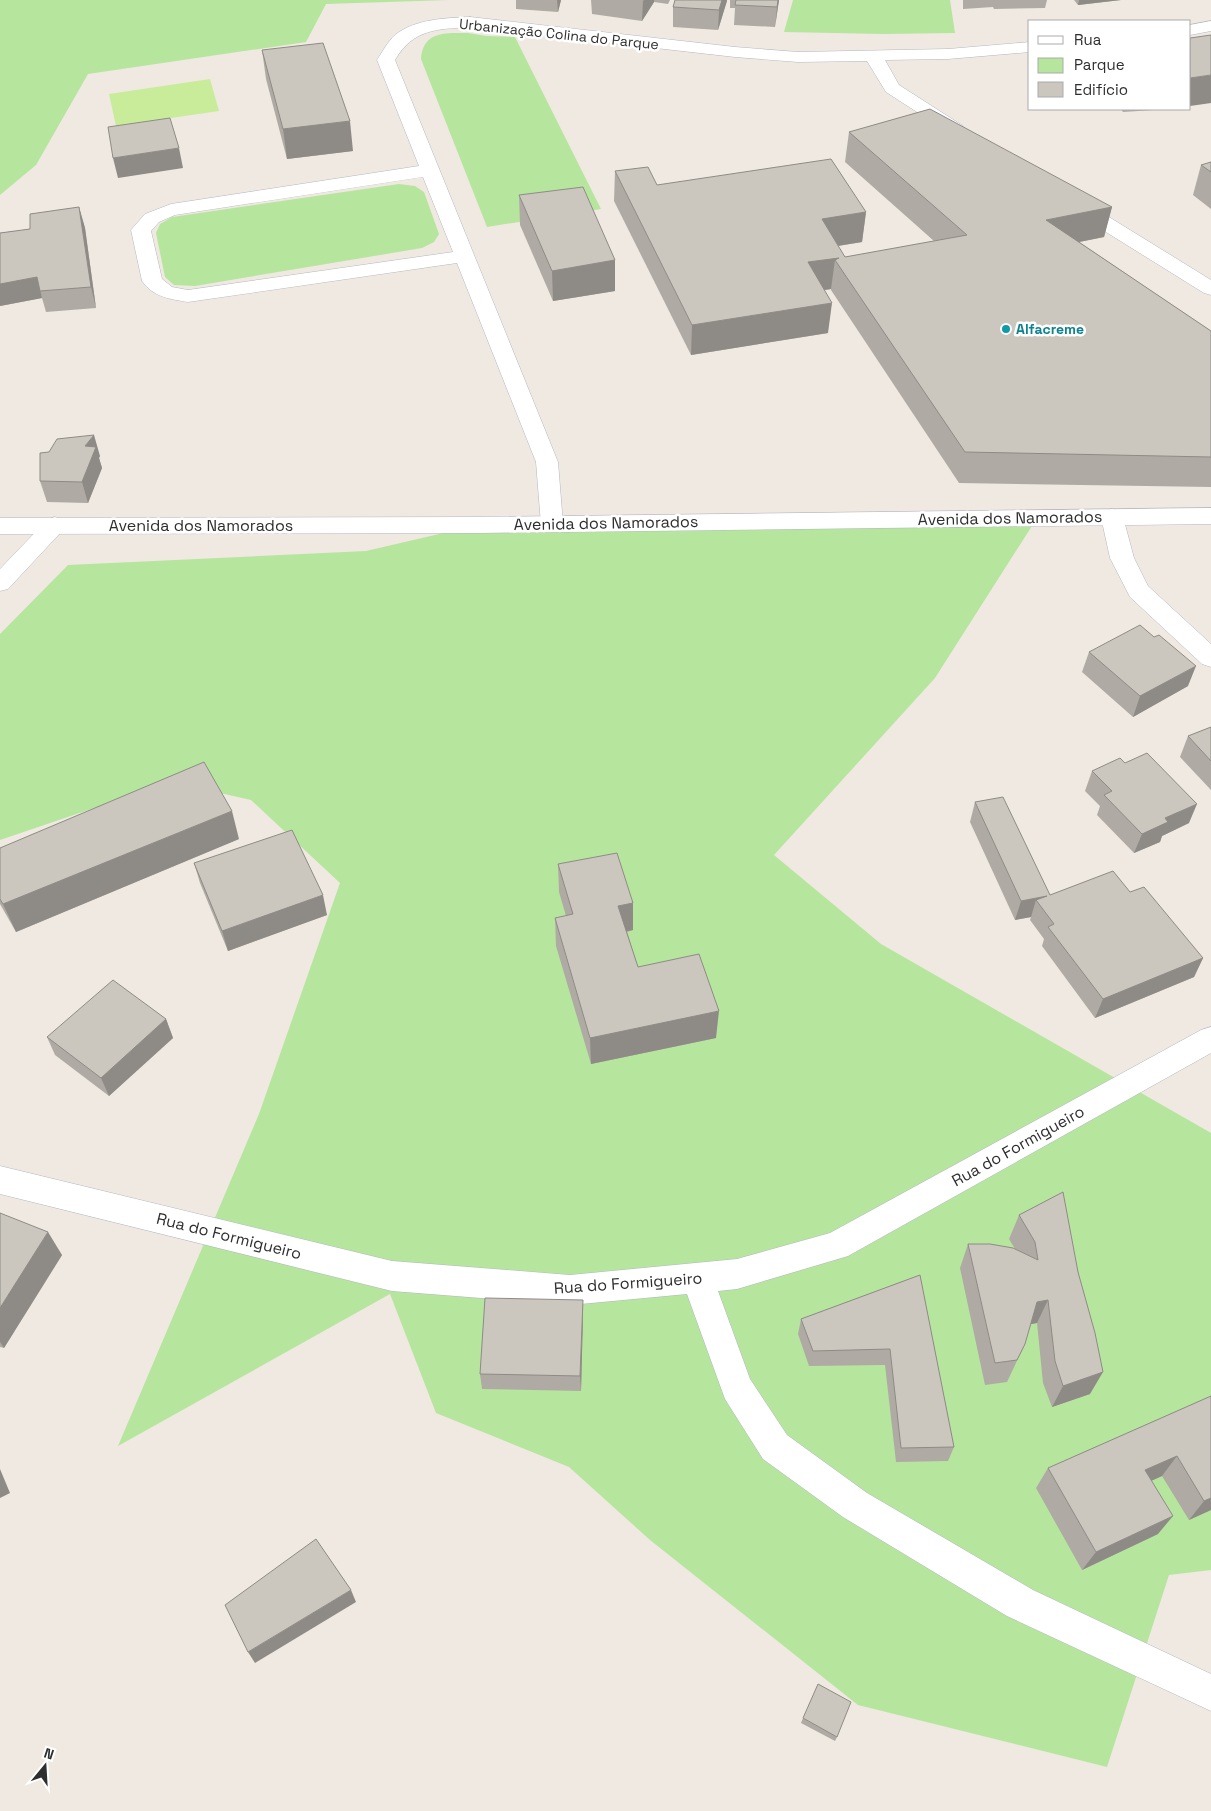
<svg xmlns="http://www.w3.org/2000/svg" width="1211" height="1811" font-family="'Space Grotesk',sans-serif">
	<rect width="100%" height="100%" fill="#efe9e1"/>
	<g fill="#b6e59e">
		<path d="M0,0H449L326,4L306,42L88,74L36,165L0,195Z"/>
		<path d="M793,0H950L955,33L883,34L784,32Z"/>
		<path d="M468,33L486,36L515,37L601,209L487,227L421,59C423,31 445,33 468,33Z"/>
		<path d="M399,184L415,186L424,192L439,234L434,242L422,248L195,286L174,285L165,277L156,233L160,224L172,217Z"/>
		<path d="M1037,518L935,678L774,855L881,944L1211,1133V1570L1169,1575L1107,1767L858,1705L650,1540L569,1467L436,1413L390,1294L118,1446L259,1114L340,883L251,800L171,782L0,840V634L68,565L366,551L478,525Z"/>
	</g>
	<path fill="#c9ec9a" d="M210,79L219,111L116,126L109,94Z"/>
	<g fill="none" stroke-linecap="round" stroke-linejoin="round">
		<defs>
			<g id="street">
				<path d="M470,17L735,47L798,52L948,49L1030,42V52L948,59L885,60L899,85L963,126L966,130L963,134L957,135L951,134L886,92L867,61L798,62L735,57L470,27C437,29 413,29 395,60L558,462L563,524L560,529L552,532L544,529L541,524L536,462L457,263L188,302C170,299 153,297 142,281L131,230L145,214L171,204L419,166L377,60C383,51 388,41 395,35C415,19 446,18 470,17ZM423,177L453,252L188,290L172,287L162,279L151,231L159,222L175,215Z"/>
				<path d="M1211,21V31L1190,35V25Z"/>
				<path d="M1076,199L1083,201L1211,280V295L1204,293L1069,209L1066,205L1069,201Z"/>
				<path d="M1112,509L1120,512L1123,517L1134,558L1148,586L1211,644V667L1202,664L1130,597L1110,558L1101,517L1104,512Z"/>
				<path d="M55,517L63,520L66,525L63,530L8,589L0,591V569L47,520Z"/>
				<path d="M1211,1027V1053L848,1256L737,1289L718,1291L750,1379L787,1435L867,1493L1033,1590L1211,1674V1711L1007,1616L843,1517L763,1459L725,1399L687,1294L570,1305L392,1291L0,1194V1166L392,1261L570,1275L737,1259L830,1233L1201,1030Z"/>
			</g>
			<path id="secondary" d="M1211,508V524L478,533L0,534V518L478,517Z"/>
		</defs>
		<use href="#street" stroke="#b4b7c1" stroke-width="1"/>
		<use href="#secondary" stroke="#b4b7c1" stroke-width="1"/>
		<use href="#street" fill="#fff" fill-rule="evenodd"/>
		<use href="#secondary" fill="#fff" fill-rule="evenodd"/>
	</g>
	<g fill="#afaba4">
		<path d="M516,0H561L558,12L516,9Z"/>
		<path d="M591,0H670L668,4L654,2L642,21L592,14Z"/>
		<path d="M675,0H727L718,30L673,27V7Z"/>
		<path d="M730,0H779L775,27L734,25L735,8H730Z"/>
		<path d="M963,0H1047L1045,8L994,9L993,7L963,9Z"/>
		<path d="M1074,0H1121L1078,5Z"/>
		<path d="M262,50L353,151L287,159L266,79Z"/>
		<path d="M1121,109H1169L1123,112Z"/>
		<path d="M849,132L1112,207L1104,237L1079,242L1211,331V487L959,483L831,290V289L824,290L828,333L691,355L614,201L615,171L657,185L866,212L862,242L838,246L845,257L934,241L845,162Z"/>
		<path d="M1211,162V209L1193,195L1201,165Z"/>
		<path d="M519,195L615,260V291L553,301L520,225Z"/>
		<path d="M79,207L85,228L96,308L46,312L42,298L0,306V233L30,229Z"/>
		<path d="M100,456L99,458L102,468L88,503L47,502L40,481Z"/>
		<path d="M1089,652L1188,686L1133,717L1082,672Z"/>
		<path d="M1211,727V790L1180,757L1188,736Z"/>
		<path d="M1125,763L1189,823L1162,836L1160,842L1134,853L1097,815L1100,806L1085,791L1092,771Z"/>
		<path d="M975,802L1050,895L1130,892L1203,958L1194,977L1095,1018L1042,946L1044,939L1030,920L1031,917L1015,920L970,822Z"/>
		<path d="M239,839L16,932L0,904V848Z"/>
		<path d="M194,863L327,915L228,951L200,883Z"/>
		<path d="M558,864L633,903V930L627,932L638,967L716,1038L591,1064L556,946L555,918L566,916L559,892Z"/>
		<path d="M166,1019L173,1038L109,1096L55,1055L47,1037Z"/>
		<path d="M1063,1192L1090,1394L1052,1407L1043,1383L1037,1323L1031,1324L1025,1344L1007,1382L985,1385L960,1268L968,1244L1015,1249L1009,1239L1019,1215Z"/>
		<path d="M0,1213L62,1255L4,1348L0,1347Z"/>
		<path d="M920,1275L954,1447L948,1461L896,1462L885,1365L809,1366L798,1334L801,1319Z"/>
		<path d="M583,1300V1316L581,1391L482,1389L480,1374Z"/>
		<path d="M1211,1396V1510L1189,1520L1162,1476L1151,1481L1158,1534L1082,1570L1036,1488L1048,1468Z"/>
		<path d="M803,1718L837,1737L835,1741L801,1723Z"/>
	</g>
	<g fill="#8e8b86">
		<path d="M557,0H561L558,12Z"/>
		<path d="M644,0H654V2L642,21L643,1Z"/>
		<path d="M722,0H727V1L718,30L719,10Z"/>
		<path d="M778,0H779L775,27L777,7Z"/>
		<path d="M1079,0H1121L1078,5Z"/>
		<path d="M1211,75V103L1190,106V78Z"/>
		<path d="M350,121L353,151L287,159L283,129Z"/>
		<path d="M179,148L183,168L118,178L113,158Z"/>
		<path d="M79,207L85,228L96,308L91,287Z"/>
		<path d="M1112,207L1104,237L1039,250L1046,220Z"/>
		<path d="M866,212L862,242L818,249L822,219Z"/>
		<path d="M839,258L835,260L831,289L805,293L808,262Z"/>
		<path d="M615,260V291L553,301L552,271Z"/>
		<path d="M37,277L42,298L0,306V284Z"/>
		<path d="M832,303L828,333L691,355L692,325Z"/>
		<path d="M94,435L100,456L99,458L102,468L88,503L82,482L85,446Z"/>
		<path d="M1196,666L1188,686L1133,717L1140,696Z"/>
		<path d="M1197,804L1189,823L1162,836L1160,842L1134,853L1142,834L1165,818Z"/>
		<path d="M232,811L239,839L16,932L3,904Z"/>
		<path d="M323,895L327,915L228,951L222,931Z"/>
		<path d="M1047,896L1036,900L1031,917L1015,920L1021,901Z"/>
		<path d="M633,903V930L618,933V906Z"/>
		<path d="M1203,958L1194,977L1095,1018L1103,999Z"/>
		<path d="M719,1011L716,1038L591,1064L590,1038Z"/>
		<path d="M166,1019L173,1038L109,1096L101,1078Z"/>
		<path d="M48,1232L62,1255L4,1348L0,1342V1308Z"/>
		<path d="M583,1300V1316L581,1391L580,1376Z"/>
		<path d="M1048,1300L1037,1323L1026,1325L1037,1302Z"/>
		<path d="M1103,1372L1090,1394L1052,1407L1063,1386Z"/>
		<path d="M1177,1456L1162,1476L1131,1490L1145,1470Z"/>
		<path d="M0,1469L10,1493L0,1498Z"/>
		<path d="M1211,1498V1510L1189,1520L1204,1501Z"/>
		<path d="M1173,1516L1158,1534L1082,1570L1096,1552Z"/>
		<path d="M351,1590L356,1602L255,1663L248,1652Z"/>
	</g>
	<g fill="#cbc7bf" stroke="#8e8b86">
		<path d="M675,0H722L719,10L673,7Z"/>
		<path d="M736,0H778L777,7L735,5Z"/>
		<path d="M1211,35V75L1190,78V38Z"/>
		<path d="M323,43L350,121L283,129L262,50Z"/>
		<path d="M930,109L1112,207L1046,220L1211,331V457L965,452L835,260L839,258L808,262L832,303L692,325L615,171L648,167L657,185L831,159L866,212L822,219L845,257L967,235L849,132Z"/>
		<path d="M170,118L179,148L113,158L108,127Z"/>
		<path d="M1211,162V172L1201,165Z"/>
		<path d="M583,187L615,260L552,271L519,195Z"/>
		<path d="M79,207L91,287L40,291L37,277L0,284V233L30,229V214Z"/>
		<path d="M94,435L85,446L96,447L82,482L40,481V453L49,452L57,439Z"/>
		<path d="M1140,625L1154,637L1159,635L1196,666L1140,696L1089,652Z"/>
		<path d="M1211,727V761L1188,736Z"/>
		<path d="M1147,753L1197,804L1165,818L1168,822L1142,834L1104,795L1112,791L1092,771L1120,758L1125,763Z"/>
		<path d="M204,762L232,811L3,904L0,899V848Z"/>
		<path d="M1003,797L1050,895L1113,871L1130,892L1144,887L1203,958L1103,999L1048,927L1054,924L1036,900L1047,896L1021,901L975,802Z"/>
		<path d="M292,830L323,895L222,931L194,863Z"/>
		<path d="M617,853L633,903L618,906L638,967L699,954L719,1011L590,1038L555,918L573,914L558,864Z"/>
		<path d="M113,980L166,1019L101,1078L47,1037Z"/>
		<path d="M1063,1192L1078,1272L1095,1333L1103,1372L1063,1386L1055,1361L1048,1300L1037,1302L1025,1344L1017,1360L995,1363L968,1244H990L1013,1248L1038,1260L1035,1242L1019,1215Z"/>
		<path d="M0,1213L48,1232L0,1308Z"/>
		<path d="M920,1275L954,1447L901,1448L890,1349L813,1351L801,1319Z"/>
		<path d="M485,1298L583,1300L580,1376L480,1374Z"/>
		<path d="M1211,1396V1498L1204,1501L1177,1456L1145,1470L1173,1516L1096,1552L1048,1468Z"/>
		<path d="M316,1539L351,1590L248,1652L225,1605Z"/>
		<path d="M818,1684L851,1702L837,1737L803,1718Z"/>
	</g>
	<circle fill="#0f9aa8" stroke="#fff" stroke-width="2" cx="1006" cy="329" r="5"/>
	<g text-anchor="middle" dominant-baseline="central" stroke-width="5" stroke-linejoin="round" paint-order="stroke">
		<g font-size="14" fill="#2e2e2e" stroke="#fff">
			<text transform="translate(559 34) rotate(6)">Urbanização Colina do Parque</text>
		</g>
		<g font-size="14" font-weight="bold" fill="#0d838f" stroke="#fff" text-anchor="start">
			<text x="1016" y="329">Alfacreme</text>
		</g>
		<g font-size="16" fill="#2e2e2e" stroke="#fff">
			<text transform="translate(1010 518) rotate(-1)">Avenida dos Namorados</text>
			<text transform="translate(606 523) rotate(-1)">Avenida dos Namorados</text>
			<text x="201" y="525">Avenida dos Namorados</text>
			<text transform="translate(1018 1146) rotate(-29)">Rua do Formigueiro</text>
			<text transform="translate(229 1236) rotate(14)">Rua do Formigueiro</text>
			<text transform="translate(628 1283) rotate(-4)">Rua do Formigueiro</text>
		</g>
	</g>
	<rect x="1028" y="20" width="162" height="90" fill="#ffffff" stroke="#ababab"/>
	<rect x="1038" y="36" width="25" height="8" fill="#ffffff" stroke="#ababab"/>
	<text x="1074" y="45" font-size="15" fill="#2e2e2e">Rua</text>
	<rect x="1038" y="58" width="25" height="15" fill="#b6e59e" stroke="#ababab"/>
	<text x="1074" y="70" font-size="15" fill="#2e2e2e">Parque</text>
	<rect x="1038" y="82" width="25" height="15" fill="#cbc7bf" stroke="#ababab"/>
	<text x="1074" y="95" font-size="15" fill="#2e2e2e">Edifício</text>
	<g transform="translate(45 1766) rotate(18)" stroke="#ffffff" stroke-width="4" paint-order="stroke">
	<path d="M0-4L9 19L0 12L-9 19Z" fill="#2e2e2e"/>
	<text y="-8" font-size="14" font-weight="bold" text-anchor="middle" fill="#2e2e2e">N</text>
	</g>
</svg>
